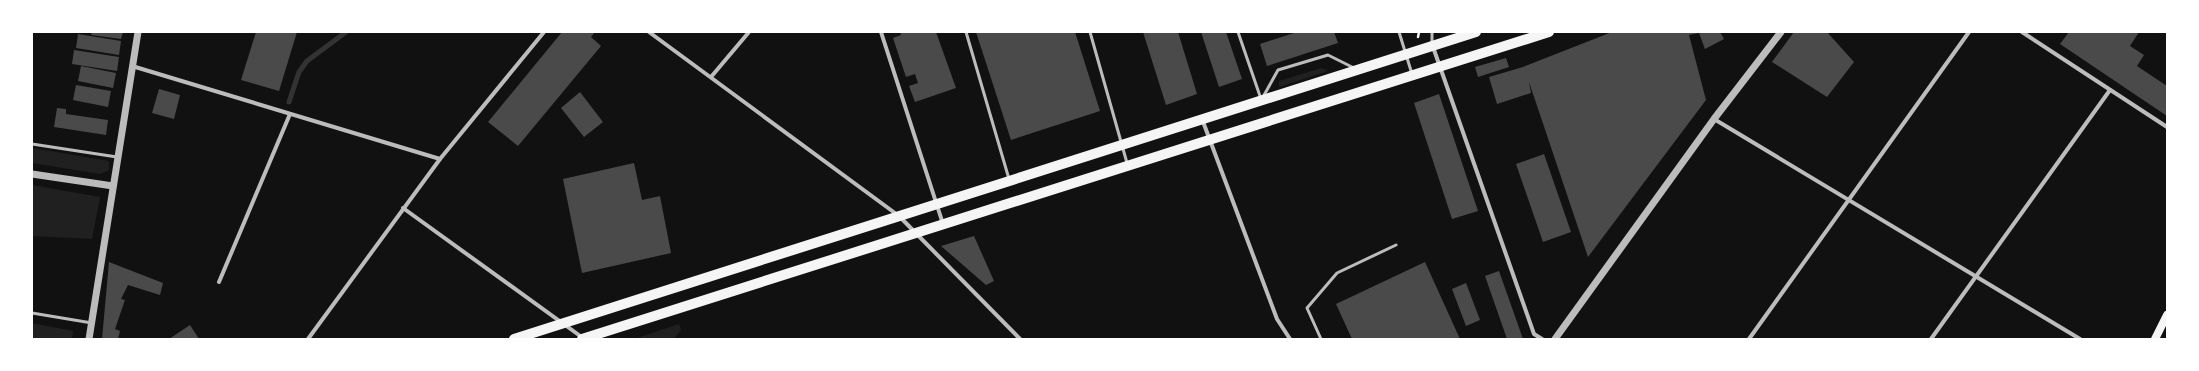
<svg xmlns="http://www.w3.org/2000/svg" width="2199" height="371" font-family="'Golos Text',sans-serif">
	<rect width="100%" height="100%" fill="#111"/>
	<g fill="#202020">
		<path d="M1321,68L1328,71L1279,87V81Z"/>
		<path d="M32,148L109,161V170L100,174L32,163Z"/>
		<path d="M32,185L100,197L92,239L32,236Z"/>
		<path d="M32,323L73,331L72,339H32Z"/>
		<path d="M679,324L681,330L674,339H634Z"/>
	</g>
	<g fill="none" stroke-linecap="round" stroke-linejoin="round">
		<path stroke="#333" stroke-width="5" d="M289,102L299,72L307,61L346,32"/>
	</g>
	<g fill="#4a4a4a">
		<path d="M92,32H123L121,39L91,35Z"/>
		<path d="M256,32H297L279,91L241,80Z"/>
		<path d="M562,32H595L591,37L601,46L518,146L488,122Z"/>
		<path d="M900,32H936L956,88L915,102L909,86L918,83L915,74L906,77L893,38L901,35Z"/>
		<path d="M976,32H1075L1100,111L1011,140Z"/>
		<path d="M1143,32H1178L1197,94L1166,105Z"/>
		<path d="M1201,32H1226L1242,79L1219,87Z"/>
		<path d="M1297,32H1334L1338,43L1267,66L1260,44Z"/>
		<path d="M1612,32H1720L1724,39L1705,49L1699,33L1689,35L1706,100L1588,257L1529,82L1531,93L1497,104L1489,77L1523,67Z"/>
		<path d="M1794,32H1827L1854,62L1827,97L1772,62Z"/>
		<path d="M2069,32H2139L2130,46L2144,55L2137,66L2167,86V116L2060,44Z"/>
		<path d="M78,34L121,41L119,55L76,48Z"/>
		<path d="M74,50L119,57L117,71L72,64Z"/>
		<path d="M1506,58L1509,67L1478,77L1475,67Z"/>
		<path d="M81,66L116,73L113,88L78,81Z"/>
		<path d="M76,85L111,91L108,107L73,100Z"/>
		<path d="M159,89L180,95L174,119L152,113Z"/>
		<path d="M580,92L603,122L584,137L561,108Z"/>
		<path d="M1439,94L1478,211L1452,219L1414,103Z"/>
		<path d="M57,108L66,109V114L108,120L106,135L54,127Z"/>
		<path d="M1544,154L1571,232L1543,242L1516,164Z"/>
		<path d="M634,163L642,200L660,196L671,253L582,273L563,179Z"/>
		<path d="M974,236L994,281L986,285L941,246Z"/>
		<path d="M109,262L163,283L160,295L128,285L121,299L125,300L115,329L120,331L118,339H102Z"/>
		<path d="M1425,262L1460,339H1352L1336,304Z"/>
		<path d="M1499,271L1523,339H1507L1485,276Z"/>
		<path d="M1466,283L1480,320L1466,326L1452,289Z"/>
		<path d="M190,325L199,339H169Z"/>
	</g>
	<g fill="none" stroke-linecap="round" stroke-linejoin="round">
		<path stroke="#f5f5f5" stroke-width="2.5" d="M1418,37L1419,32"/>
		<g stroke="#bcbcbc" stroke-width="3">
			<path d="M966,32L1009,179"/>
			<path d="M1090,32L1127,163"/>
			<path d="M1238,32L1261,99"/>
			<path d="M1399,32L1412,74"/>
			<path d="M1432,32V44"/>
			<path d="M1263,97L1278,70L1328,55L1354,68"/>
			<path d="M32,144L117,157"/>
			<path d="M32,313L92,323"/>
			<path d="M1321,339L1307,308L1337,273L1396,245"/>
		</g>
		<g stroke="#bcbcbc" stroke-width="4">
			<path d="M649,32L899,216L1020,339"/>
			<path d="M881,32L943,224"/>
			<path d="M2022,32L2167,127"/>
			<path d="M1433,47L1534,334L1542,339"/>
			<path d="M132,66L440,159"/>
			<path d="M711,77L749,32"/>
			<path d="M1202,119L1277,319L1290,339"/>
			<path d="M1714,119L2080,339"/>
			<path d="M403,208L583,338"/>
			<path d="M219,282L290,114"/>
			<path d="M308,339L440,159L544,32"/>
			<path d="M1749,339L1969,32"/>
			<path d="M1931,339L2110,90"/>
		</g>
		<g stroke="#bcbcbc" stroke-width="7">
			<path d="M32,174L113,186"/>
			<path d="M89,339L138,32"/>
			<path d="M1555,339L1714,119L1781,32"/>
		</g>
		<path stroke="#f5f5f5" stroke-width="8" d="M2155,339L2167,315"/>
		<g stroke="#f5f5f5" stroke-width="10">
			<path d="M514,339L1476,32"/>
			<path d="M582,339L1549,32"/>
		</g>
	</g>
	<rect width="2199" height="371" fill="none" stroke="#ffffff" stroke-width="66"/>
</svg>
